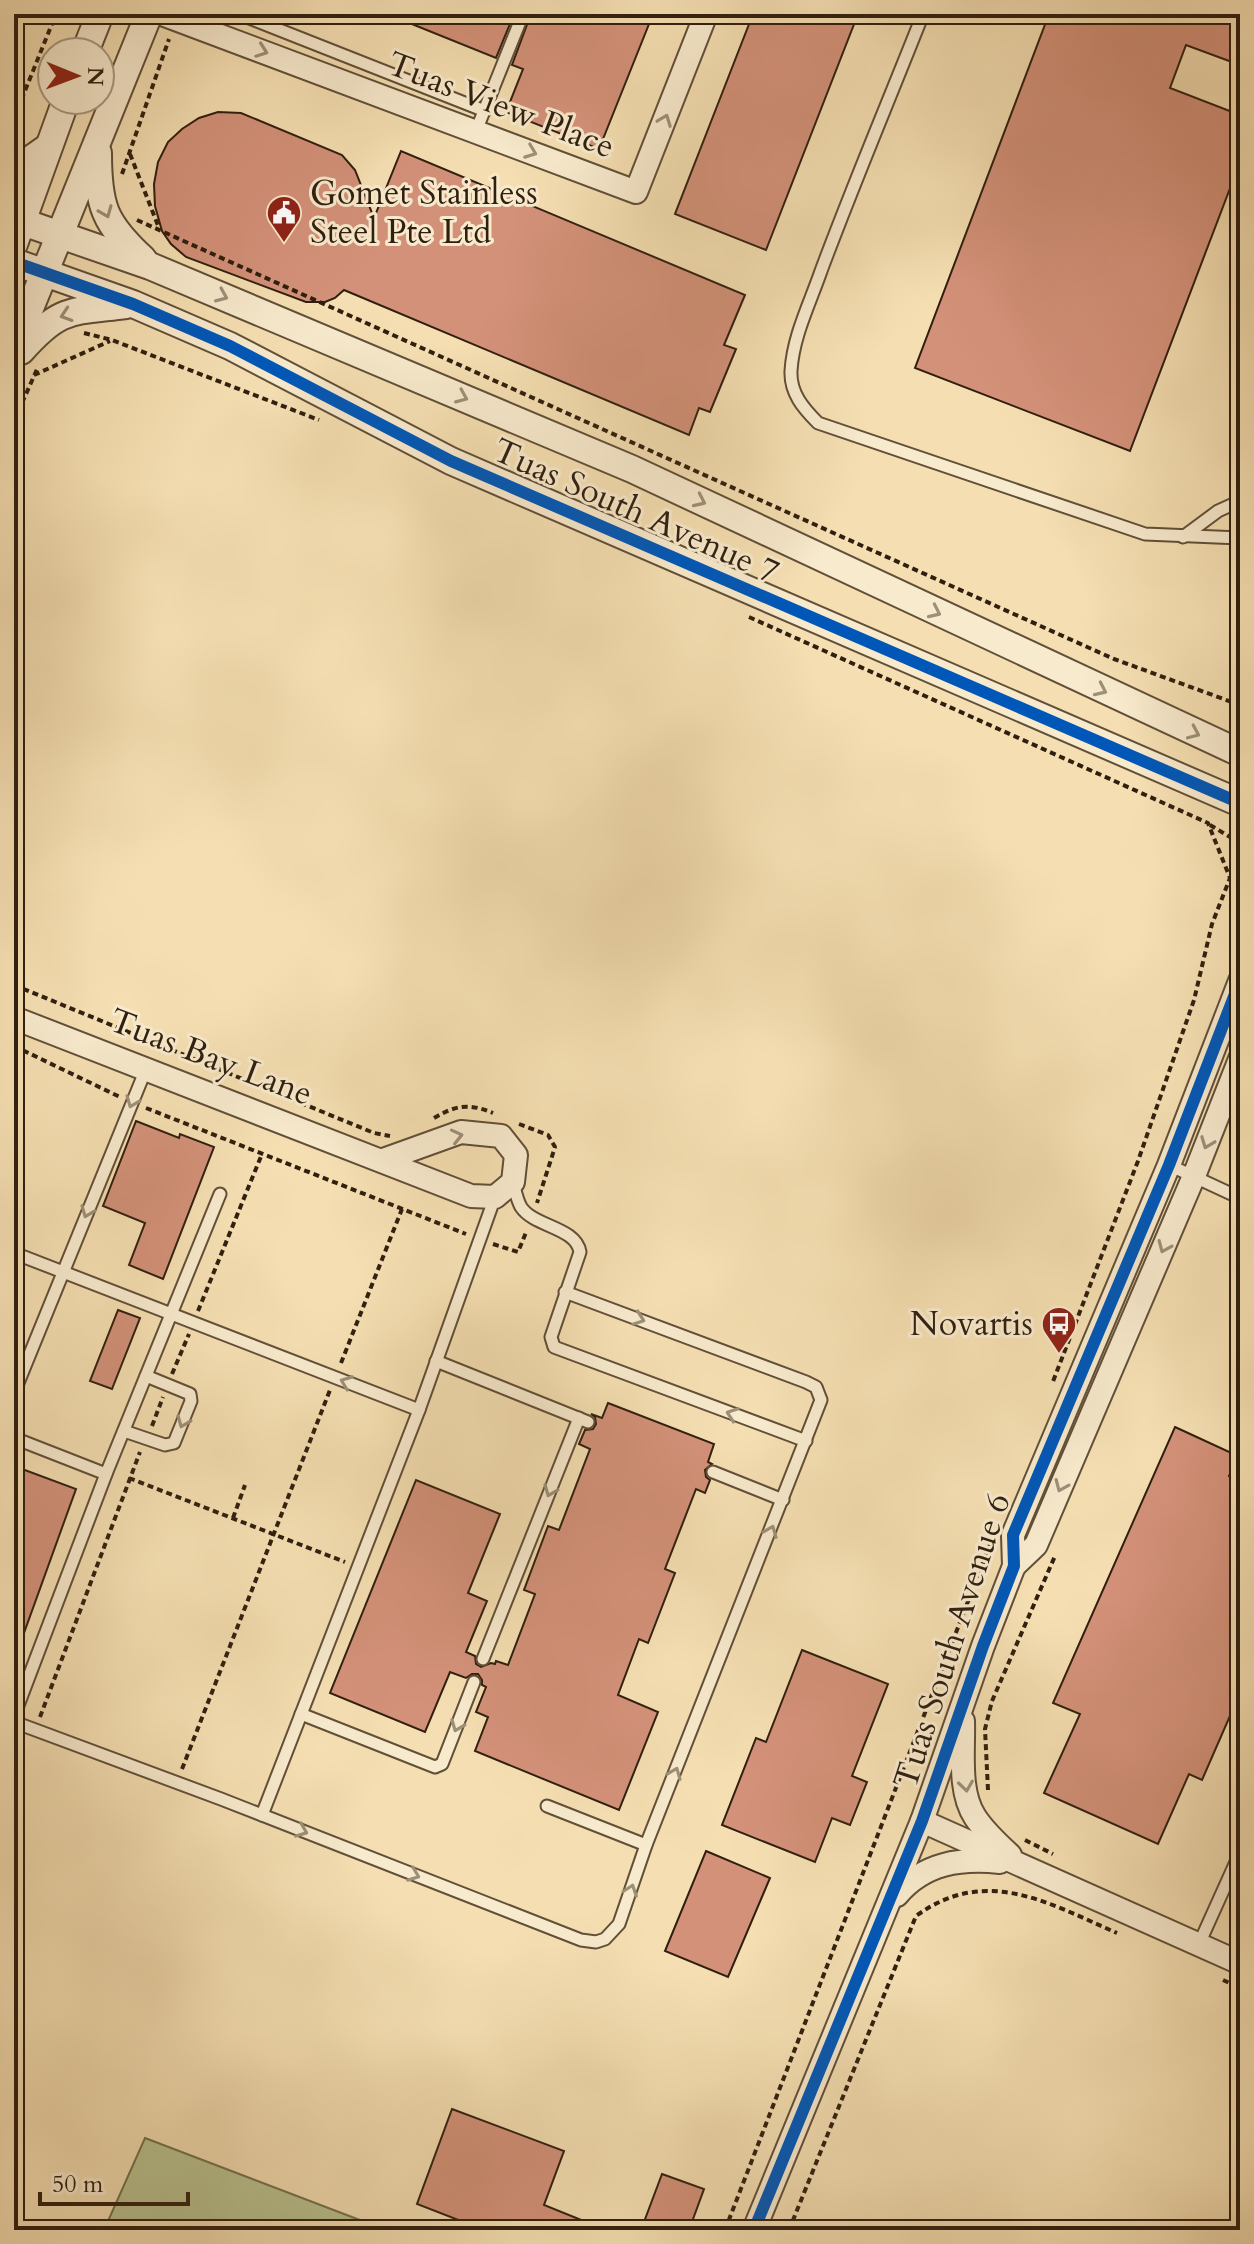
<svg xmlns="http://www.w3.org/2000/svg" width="1254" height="2244" font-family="Cardo,serif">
	<rect width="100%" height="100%" fill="#f5dfb2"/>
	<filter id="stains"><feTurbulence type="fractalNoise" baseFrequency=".0025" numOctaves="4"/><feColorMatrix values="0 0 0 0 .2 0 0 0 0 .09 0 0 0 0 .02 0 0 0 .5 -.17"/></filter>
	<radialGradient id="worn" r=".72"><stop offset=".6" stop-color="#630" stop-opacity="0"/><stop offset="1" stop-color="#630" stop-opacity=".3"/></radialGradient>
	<path fill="#b8c28f" stroke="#74704f" stroke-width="2" d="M145,2138L386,2230H104Z"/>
	<g fill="#d39179" stroke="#301f0f" stroke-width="2">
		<path d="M387,14H514L496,58Z"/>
		<path d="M531,14H653L599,149L506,112L523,69L512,65Z"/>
		<path d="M753,14H858L766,250L675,214Z"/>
		<path d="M1049,14H1240V65L1186,45L1170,88L1240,115V162L1130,451L915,368Z"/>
		<path d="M218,112L241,113L342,155L355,170L374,218L401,151L745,295L724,345L736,349L710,412L699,408L689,435L344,290L335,298L325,302H306L186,257L171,244L162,231L155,206L154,184L158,162L168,142L182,129L199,118Z"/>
		<path d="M136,1121L179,1138L180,1134L214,1147L163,1279L129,1265L145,1223L103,1206Z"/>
		<path d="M118,1310L140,1318L112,1389L90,1381Z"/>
		<path d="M608,1403L714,1444L708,1462L712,1464L705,1470L706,1477L710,1480L705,1493L696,1489L665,1569L675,1573L648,1643L639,1639L618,1695L658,1712L619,1810L475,1751L488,1717L476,1712L486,1687L482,1685V1680L478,1674H472L466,1678L450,1672L425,1732L330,1693L416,1480L500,1514L468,1593L487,1601L466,1652L475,1656L476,1664L481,1667L491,1663L495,1664L496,1661L508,1665L535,1594L524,1590L548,1526L559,1530L590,1449L579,1444L585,1430L593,1429L596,1424L595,1417L591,1414L602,1418Z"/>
		<path d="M1175,1427L1238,1456L1229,1476L1240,1481V1693L1202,1780L1189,1774L1158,1844L1044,1793L1080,1714L1053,1703Z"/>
		<path d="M14,1466L76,1489L16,1655L14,1654Z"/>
		<path d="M802,1650L888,1684L852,1776L867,1782L850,1825L832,1818L815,1862L722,1825L756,1738L766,1742Z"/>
		<path d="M706,1851L770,1878L728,1977L665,1951Z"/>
		<path d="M452,2109L564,2151L544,2205L606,2230H484L417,2204Z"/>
		<path d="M662,2174L704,2189L689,2230H641Z"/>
	</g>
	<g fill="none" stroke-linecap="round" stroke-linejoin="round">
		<defs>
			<g id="service">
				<path d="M239,14L485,111"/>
				<path d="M923,14C889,100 853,185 821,271C810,303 793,336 791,371C790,393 803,408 818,423L1145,534L1240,538"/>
				<path d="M476,131L523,14"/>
				<path d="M1183,537L1218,511L1240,501"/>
				<path d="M1169,1165L1240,1198"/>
				<path d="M513,1182C515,1190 517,1200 521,1207C534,1227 576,1227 580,1252L551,1337L554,1347L806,1441"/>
				<path d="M14,1253L419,1410"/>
				<path d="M436,1361L588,1422"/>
				<path d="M14,1393L146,1069"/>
				<path d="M124,1431L165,1445L174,1443L191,1401L190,1394L146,1376"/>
				<path d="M14,1438L106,1474"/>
				<path d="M713,1472L783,1500"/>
				<path d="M483,1659L579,1418"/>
				<path d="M301,1714L435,1767L442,1764L474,1682"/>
				<path d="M14,1716L106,1474L220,1194"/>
				<path d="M14,1722L221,1799L581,1940L596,1942L605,1939L619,1924L646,1845L821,1400L816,1387L806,1382L565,1292"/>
				<path d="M547,1806L646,1845"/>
				<path d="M262,1815L419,1410L495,1197"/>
				<path d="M1199,1944L1240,1853"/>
			</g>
			<g id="minor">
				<path d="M162,14L636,192L706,14"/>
				<path d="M14,1018L471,1196L495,1197L513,1182L516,1155L501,1136L461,1132L383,1160"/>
				<path d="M1014,1566L1036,1545L1194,1176L1240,1059"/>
				<path d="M963,1721C964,1751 958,1791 975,1817C984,1831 998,1844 1010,1855"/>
				<path d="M922,1821L1240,1963"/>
				<path d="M897,1895C924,1863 960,1858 1000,1862"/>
				<path d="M754,2230L922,1821L983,1646L1014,1566L1013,1535L1169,1165L1240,981"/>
			</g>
			<g id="tertiary">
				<path d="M85,52L100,14"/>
				<path d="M98,153C98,206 104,223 143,259"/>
				<path d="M14,171L48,147"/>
				<path d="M14,219L150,266L632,469L1240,753"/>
				<path d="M14,244L66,100"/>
				<path d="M14,262L133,304L230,346L451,461L1240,803"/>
				<path d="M14,348L149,14"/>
				<path d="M21,351C60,307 70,312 126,305"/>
			</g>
		</defs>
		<use href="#service" stroke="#614f38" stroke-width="15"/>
		<use href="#minor" stroke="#614f38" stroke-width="26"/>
		<use href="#tertiary" stroke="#614f38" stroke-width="30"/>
		<g stroke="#301f0f" stroke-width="4" stroke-dasharray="6 4" stroke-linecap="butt">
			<path d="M14,118L56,14"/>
			<path d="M130,154L159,228"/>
			<path d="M122,174L169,39"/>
			<path d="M137,220L1114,659L1240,705"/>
			<path d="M84,333L112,340L319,420"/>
			<path d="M34,375L110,341"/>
			<path d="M14,421L38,367"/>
			<path d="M749,617L1208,823L1230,878L1212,924L1194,1000L1138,1161L1052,1384"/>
			<path d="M1210,825L1240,843L1230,877"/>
			<path d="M14,985L374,1133L390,1136"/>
			<path d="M14,1046L120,1097"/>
			<path d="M146,1108L466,1234"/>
			<path d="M434,1118C456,1105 469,1103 493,1113"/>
			<path d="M519,1124L548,1135L555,1147L537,1203"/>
			<path d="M493,1244L518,1252L527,1230"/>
			<path d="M198,1311L262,1154"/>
			<path d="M341,1363L402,1209"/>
			<path d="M172,1374L189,1334"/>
			<path d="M152,1426L163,1397"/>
			<path d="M129,1478L345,1562"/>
			<path d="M233,1518L245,1485"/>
			<path d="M40,1717L140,1452"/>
			<path d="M182,1769L330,1390"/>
			<path d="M988,1790L985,1729L992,1701L1055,1556"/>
			<path d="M1025,1840L1053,1854"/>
			<path d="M1223,1980L1240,1988"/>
			<path d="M725,2230L991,1542"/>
			<path d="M789,2230L916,1916C986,1865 1048,1903 1117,1933"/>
		</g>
		<use href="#service" stroke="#f8eacd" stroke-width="11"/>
		<use href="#minor" stroke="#f8eacd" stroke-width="22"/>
		<use href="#tertiary" stroke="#f8eacd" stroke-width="26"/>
		<defs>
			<g id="cycleway">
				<path d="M14,262L133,304L230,346L451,461L1240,803"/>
				<path d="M754,2230L922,1821L983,1646L1014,1566L1013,1535L1169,1165L1240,981"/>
			</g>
		</defs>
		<use href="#cycleway" stroke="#f8eacd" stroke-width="17"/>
		<use href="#cycleway" stroke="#0057b8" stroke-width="12"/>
	</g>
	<defs><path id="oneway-chevron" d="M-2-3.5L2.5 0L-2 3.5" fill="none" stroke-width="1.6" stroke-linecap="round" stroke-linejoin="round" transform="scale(2)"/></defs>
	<g stroke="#9e8f78">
		<use href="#oneway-chevron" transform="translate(262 51) rotate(20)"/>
		<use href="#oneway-chevron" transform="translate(665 120) rotate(-69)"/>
		<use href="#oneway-chevron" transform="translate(531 152) rotate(21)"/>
		<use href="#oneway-chevron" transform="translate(106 212) rotate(68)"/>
		<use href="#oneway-chevron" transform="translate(222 296) rotate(23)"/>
		<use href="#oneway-chevron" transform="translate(66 315) rotate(162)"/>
		<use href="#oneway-chevron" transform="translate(462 397) rotate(23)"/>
		<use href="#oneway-chevron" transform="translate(700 501) rotate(25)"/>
		<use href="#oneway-chevron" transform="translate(935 612) rotate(25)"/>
		<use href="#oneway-chevron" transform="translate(1101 690) rotate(25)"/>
		<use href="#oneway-chevron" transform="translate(1194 733) rotate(24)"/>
		<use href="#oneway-chevron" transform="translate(132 1102) rotate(112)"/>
		<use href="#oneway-chevron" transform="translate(457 1136) rotate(-13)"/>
		<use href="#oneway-chevron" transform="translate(1207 1143) rotate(111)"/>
		<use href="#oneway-chevron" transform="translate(87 1212) rotate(112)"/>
		<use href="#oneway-chevron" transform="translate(1164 1247) rotate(113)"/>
		<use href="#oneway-chevron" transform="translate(639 1319) rotate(20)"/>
		<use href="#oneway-chevron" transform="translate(346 1382) rotate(-159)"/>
		<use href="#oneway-chevron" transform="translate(732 1414) rotate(-160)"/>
		<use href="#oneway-chevron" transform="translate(183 1422) rotate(112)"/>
		<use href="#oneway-chevron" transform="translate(1061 1486) rotate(113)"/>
		<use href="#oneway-chevron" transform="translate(550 1491) rotate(112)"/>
		<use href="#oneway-chevron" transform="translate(771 1531) rotate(-68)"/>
		<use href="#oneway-chevron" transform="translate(457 1726) rotate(111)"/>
		<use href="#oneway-chevron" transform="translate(675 1773) rotate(-68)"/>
		<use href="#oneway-chevron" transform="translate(966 1786) rotate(82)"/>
		<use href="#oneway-chevron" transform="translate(302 1831) rotate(22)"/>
		<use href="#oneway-chevron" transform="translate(414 1875) rotate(21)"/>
		<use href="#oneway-chevron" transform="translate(631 1890) rotate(-71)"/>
	</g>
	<defs>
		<symbol id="civic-pin" viewBox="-11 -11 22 30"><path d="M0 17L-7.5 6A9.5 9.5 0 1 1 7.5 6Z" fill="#8f2418" stroke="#f8eacd"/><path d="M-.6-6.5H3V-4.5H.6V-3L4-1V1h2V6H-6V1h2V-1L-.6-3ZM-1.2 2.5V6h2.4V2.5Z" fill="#fff"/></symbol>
		<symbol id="bus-pin" viewBox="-11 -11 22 30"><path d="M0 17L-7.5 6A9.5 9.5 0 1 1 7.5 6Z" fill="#8f2418" stroke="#f8eacd"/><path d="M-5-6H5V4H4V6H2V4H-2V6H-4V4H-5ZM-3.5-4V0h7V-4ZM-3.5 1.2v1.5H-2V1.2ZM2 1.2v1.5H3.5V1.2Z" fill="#fff"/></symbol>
	</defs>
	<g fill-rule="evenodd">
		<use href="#civic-pin" x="264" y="193" width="40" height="54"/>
		<use href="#bus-pin" x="1039" y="1304" width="40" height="54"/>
	</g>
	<g text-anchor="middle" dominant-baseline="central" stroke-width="6" stroke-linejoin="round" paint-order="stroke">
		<g font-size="34" fill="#301f0f" stroke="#f8eacd">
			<text transform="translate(501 105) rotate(21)">Tuas View Place</text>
			<text transform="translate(636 511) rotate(24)">Tuas South Avenue 7</text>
			<text transform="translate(211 1057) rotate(21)">Tuas Bay Lane</text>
			<text transform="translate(952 1641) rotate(-72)">Tuas South Avenue 6</text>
		</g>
		<g font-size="34" fill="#301f0f" stroke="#f8eacd" text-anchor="start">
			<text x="310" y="193">Gomet Stainless<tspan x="310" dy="39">Steel Pte Ltd</tspan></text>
			<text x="1033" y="1324" text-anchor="end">Novartis</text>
		</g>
	</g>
	<rect width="1254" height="2244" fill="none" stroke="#f5dfb2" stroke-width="48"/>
	<rect x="16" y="16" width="1222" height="2212" fill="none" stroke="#301f0f" stroke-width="4"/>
	<rect x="24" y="24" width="1206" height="2196" fill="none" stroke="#301f0f" stroke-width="2"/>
	<g transform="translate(76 76) rotate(91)"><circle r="38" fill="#f8eacd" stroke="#a89981" stroke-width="2"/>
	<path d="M0-6L14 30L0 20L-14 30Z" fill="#8f2418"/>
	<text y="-12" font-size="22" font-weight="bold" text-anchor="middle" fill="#301f0f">N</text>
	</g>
	<path d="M40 2192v12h148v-12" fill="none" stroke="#301f0f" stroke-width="4"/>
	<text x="52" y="2192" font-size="24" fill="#301f0f" stroke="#f8eacd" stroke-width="6" paint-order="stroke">50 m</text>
	<rect width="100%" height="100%" filter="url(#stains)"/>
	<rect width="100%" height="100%" fill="url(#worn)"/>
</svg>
